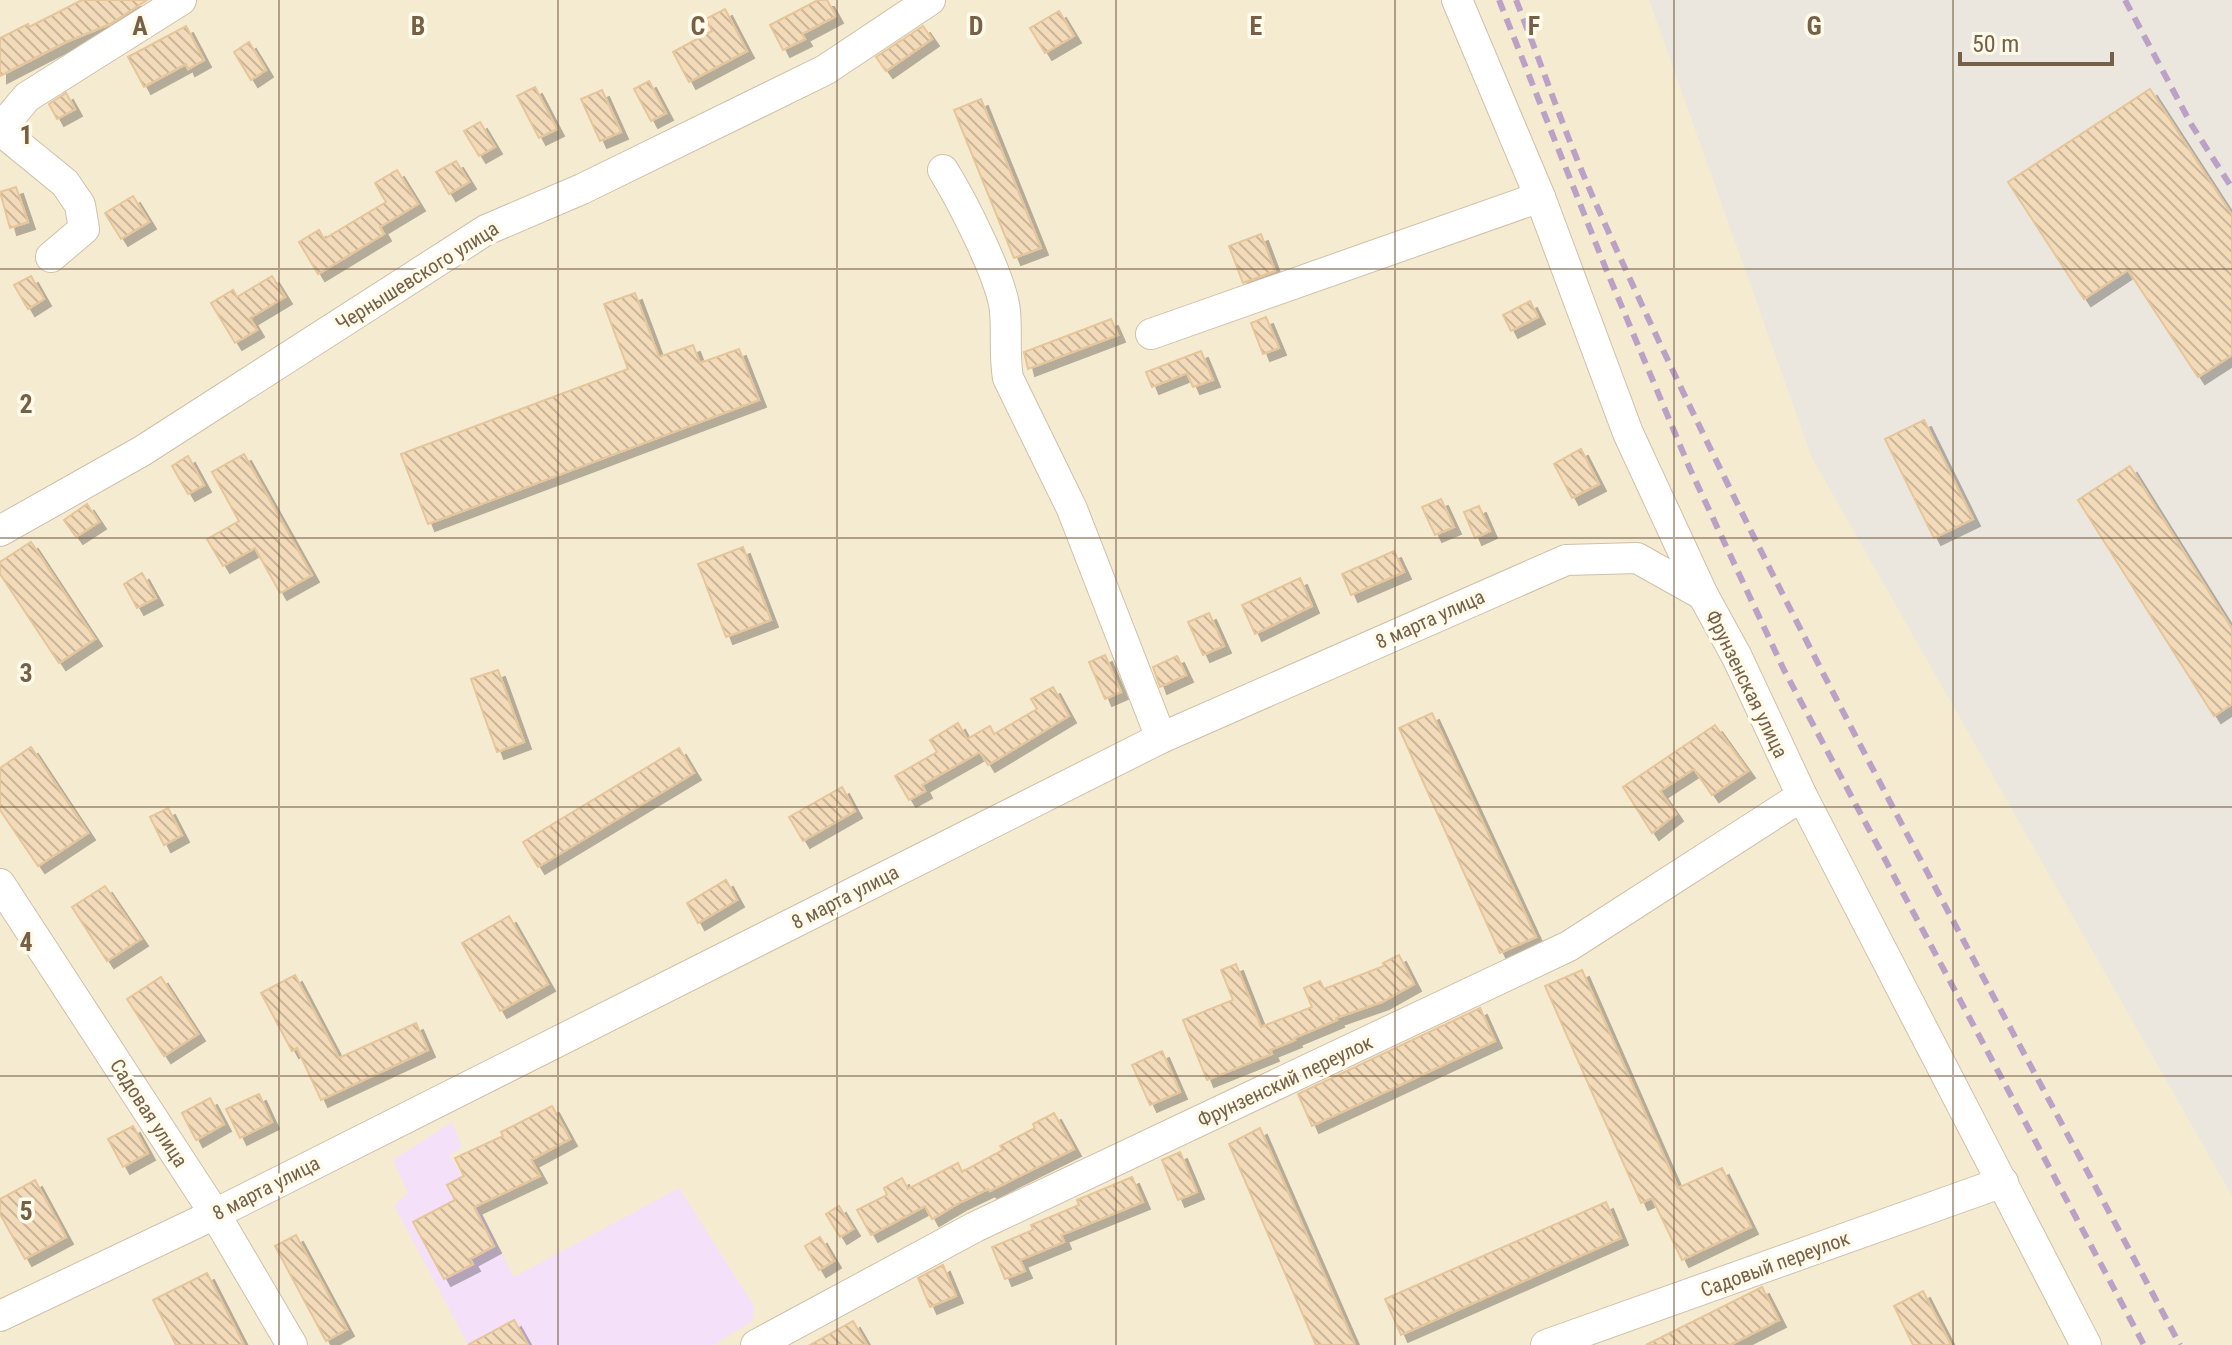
<svg xmlns="http://www.w3.org/2000/svg" width="2232" height="1345" font-family="'Roboto Condensed',sans-serif">
	<defs>
		<pattern id="building-back-hatch" width="6" height="6" patternUnits="userSpaceOnUse" patternTransform="scale(2)"><rect width="6" height="6" fill="#f3dbba"/><path d="M-1 5l2 2M0 0l6 6M5-1l2 2" fill="none" stroke="#c9b599"/></pattern>
		<filter id="shadow"><feDropShadow dx="7" dy="7" stdDeviation="0" flood-color="#0004"/></filter>
	</defs>
	<rect width="100%" height="100%" fill="#fdf7e3"/>
	<rect fill="#f5ebd1" x="0" y="0" width="2232" height="1345"/>
	<path fill="#ece7de" d="M1649,0H2232V1196L1812,458Z"/>
	<path fill="#f4e0f9" d="M452,1122L462,1147L450,1155L514,1277L679,1188L754,1306L752,1321L714,1345H468L394,1205L408,1193L393,1160Z"/>
	<g fill="url(#building-back-hatch)" stroke="#e6c599" stroke-width="2" filter="url(#shadow)">
		<path d="M82,0H147L110,24L66,42L0,76V38L28,24L29,27Z"/>
		<path d="M818,0H827L836,16L802,34L805,39L783,50L770,25Z"/>
		<path d="M725,9L747,51L689,82L673,52L712,31L706,19Z"/>
		<path d="M1059,11L1074,36L1045,53L1030,28Z"/>
		<path d="M186,26L204,60L188,69L186,64L144,87L128,57Z"/>
		<path d="M923,26L932,39L886,71L876,57Z"/>
		<path d="M249,42L266,70L251,80L234,52Z"/>
		<path d="M649,81L666,113L651,121L634,89Z"/>
		<path d="M535,87L557,129L539,138L517,96Z"/>
		<path d="M2150,89L2232,215V355L2198,377L2128,270L2084,299L2008,182Z"/>
		<path d="M602,90L621,132L600,141L581,99Z"/>
		<path d="M66,93L75,109L57,119L49,104Z"/>
		<path d="M981,99L1041,248L1014,258L954,110Z"/>
		<path d="M480,122L495,147L479,156L464,131Z"/>
		<path d="M456,161L469,182L449,194L436,172Z"/>
		<path d="M397,170L418,204L380,227L384,234L318,274L299,242L319,230L324,239L386,202L375,183Z"/>
		<path d="M16,187L28,222L10,228L0,192Z"/>
		<path d="M133,196L149,222L121,239L105,213Z"/>
		<path d="M1261,234L1275,271L1243,283L1229,246Z"/>
		<path d="M31,276L44,299L28,309L14,285Z"/>
		<path d="M272,276L285,297L250,318L257,330L235,343L211,303L233,290L237,297Z"/>
		<path d="M635,293L659,357L693,345L700,363L739,349L759,400L428,524L401,454L628,369L604,304Z"/>
		<path d="M1530,301L1538,317L1511,331L1503,315Z"/>
		<path d="M1266,317L1279,348L1263,354L1251,323Z"/>
		<path d="M1111,319L1118,335L1028,369L1024,352Z"/>
		<path d="M1201,351L1213,380L1193,387L1187,373L1152,387L1146,372Z"/>
		<path d="M1924,420L1973,519L1934,538L1885,439Z"/>
		<path d="M1581,449L1599,484L1572,498L1554,464Z"/>
		<path d="M244,454L312,575L280,593L255,548L223,566L207,539L239,521L212,472Z"/>
		<path d="M188,456L204,485L188,494L172,466Z"/>
		<path d="M2130,466L2232,629V704L2214,716L2078,500Z"/>
		<path d="M1441,499L1454,527L1435,535L1422,507Z"/>
		<path d="M87,504L99,522L76,537L64,520Z"/>
		<path d="M1479,506L1490,531L1475,538L1464,512Z"/>
		<path d="M31,542L95,639L59,663L0,574V562Z"/>
		<path d="M743,547L771,620L726,637L698,564Z"/>
		<path d="M1394,551L1404,572L1351,595L1342,574Z"/>
		<path d="M142,573L156,598L137,608L124,584Z"/>
		<path d="M1300,578L1312,606L1255,634L1242,605Z"/>
		<path d="M1209,613L1224,646L1203,655L1188,622Z"/>
		<path d="M1105,655L1121,692L1105,699L1089,662Z"/>
		<path d="M1177,656L1186,675L1160,687L1153,667Z"/>
		<path d="M498,670L524,742L497,752L471,679Z"/>
		<path d="M1053,687L1069,716L988,765L980,752L922,785L925,791L909,800L895,776L937,752L930,740L958,723L967,739L990,726L994,734L1037,709L1031,699Z"/>
		<path d="M1432,713L1536,937L1500,953L1399,728Z"/>
		<path d="M1715,725L1748,771L1712,795L1694,769L1660,791L1676,814L1652,833L1623,787Z"/>
		<path d="M31,747L88,833L38,866L0,810V768Z"/>
		<path d="M679,748L694,773L538,867L523,842Z"/>
		<path d="M842,787L855,811L803,841L789,817Z"/>
		<path d="M168,808L182,835L164,845L150,817Z"/>
		<path d="M726,880L737,900L698,923L687,903Z"/>
		<path d="M105,886L141,939L107,961L72,907Z"/>
		<path d="M509,916L548,984L500,1011L462,943Z"/>
		<path d="M1399,955L1414,984L1382,1002L1336,1018L1337,1020L1294,1038L1295,1040L1270,1050L1272,1054L1207,1080L1183,1020L1233,1000L1221,970L1236,964L1261,1027L1312,1007L1304,988L1320,981L1324,989L1384,966L1383,963Z"/>
		<path d="M1582,970L1678,1188L1722,1168L1751,1227L1682,1260L1652,1198L1641,1203L1545,986Z"/>
		<path d="M295,975L339,1058L416,1023L428,1050L321,1100L297,1048L292,1051L261,993Z"/>
		<path d="M161,977L198,1034L164,1056L127,999Z"/>
		<path d="M1480,1008L1495,1041L1312,1126L1298,1094Z"/>
		<path d="M1162,1051L1180,1092L1150,1105L1132,1065Z"/>
		<path d="M259,1094L272,1122L240,1138L226,1109Z"/>
		<path d="M210,1098L224,1124L196,1140L182,1113Z"/>
		<path d="M552,1106L570,1139L531,1160L540,1176L474,1207L494,1246L470,1259L473,1264L444,1279L413,1222L455,1200L447,1185L464,1176L455,1158L503,1136L501,1132Z"/>
		<path d="M1054,1113L1074,1149L990,1191L988,1189L961,1202L932,1219L925,1206L871,1235L857,1210L887,1195L884,1188L902,1178L908,1189L958,1163L962,1172L1003,1150L1000,1146L1035,1128L1033,1124Z"/>
		<path d="M133,1126L148,1153L123,1167L108,1139Z"/>
		<path d="M1260,1128L1355,1345H1316L1229,1144Z"/>
		<path d="M1180,1152L1197,1192L1178,1200L1162,1160Z"/>
		<path d="M1132,1177L1143,1202L1061,1235L1064,1242L1020,1260L1025,1271L1005,1279L992,1247L1033,1230L1031,1225L1079,1205L1077,1200Z"/>
		<path d="M35,1180L66,1237L25,1259L0,1214V1199Z"/>
		<path d="M1606,1202L1621,1238L1401,1335L1385,1299Z"/>
		<path d="M839,1206L853,1229L840,1237L826,1214Z"/>
		<path d="M296,1235L347,1329L326,1341L275,1246Z"/>
		<path d="M820,1237L834,1261L819,1270L805,1246Z"/>
		<path d="M943,1265L956,1296L930,1307L918,1278Z"/>
		<path d="M207,1273L244,1345H176L153,1300Z"/>
		<path d="M1762,1287L1779,1320L1730,1345H1646Z"/>
		<path d="M1923,1291L1951,1345H1913L1894,1306Z"/>
		<path d="M514,1320L528,1345H468Z"/>
		<path d="M853,1321L867,1345H810Z"/>
	</g>
	<g fill="none" stroke-linecap="round" stroke-linejoin="round">
		<defs>
			<g id="minor">
				<path d="M1457,0L1540,197L1628,433L1703,595L1737,657L1802,796L2086,1345"/>
				<path d="M0,129L27,97L181,0"/>
				<path d="M0,130L65,183L80,205L84,229L51,257"/>
				<path d="M943,170C961,199 1002,278 1005,311C1007,333 1004,355 1008,378L1072,509L1161,738"/>
				<path d="M1151,334L1540,197"/>
				<path d="M0,531L142,451L486,230L582,189L825,70L930,0"/>
				<path d="M0,884L215,1214L292,1345"/>
				<path d="M0,1316L215,1214L1161,738L1566,560L1637,558L1703,595"/>
				<path d="M756,1345L975,1227L1569,946L1802,796"/>
				<path d="M1546,1345L2003,1182"/>
			</g>
		</defs>
		<use href="#minor" stroke="#cfc0a9" stroke-width="32"/>
		<use href="#minor" stroke="#fff" stroke-width="30"/>
		<g stroke="#bca1c7" stroke-width="6" stroke-dasharray="12 8" stroke-linecap="butt">
			<path d="M1499,0L1606,269L1690,469L1784,670L2144,1345"/>
			<path d="M1516,0C1543,68 1566,137 1596,204C1770,594 1980,968 2180,1345"/>
			<path d="M2125,0L2191,124L2232,188"/>
		</g>
	</g>
	<path fill="none" stroke="#766148" stroke-width="2" stroke-opacity="0.55" d="M279,0V1345M558,0V1345M837,0V1345M1116,0V1345M1395,0V1345M1674,0V1345M1953,0V1345M0,269H2232M0,538H2232M0,807H2232M0,1076H2232"/>
	<g text-anchor="middle" dominant-baseline="central" stroke-width="7" stroke-linejoin="round" paint-order="stroke">
		<g font-size="20" fill="#766148" stroke="#fffaea">
			<text transform="translate(417 276) rotate(-32)">Чернышевского улица</text>
			<text transform="translate(1430 619) rotate(-24)">8 марта улица</text>
			<text transform="translate(1747 684) rotate(64)">Фрунзенская улица</text>
			<text transform="translate(845 897) rotate(-27)">8 марта улица</text>
			<text transform="translate(1285 1081) rotate(-25)">Фрунзенский переулок</text>
			<text transform="translate(149 1113) rotate(57)">Садовая улица</text>
			<text transform="translate(266 1188) rotate(-27)">8 марта улица</text>
			<text transform="translate(1775 1264) rotate(-20)">Садовый переулок</text>
		</g>
	</g>
	<g font-size="26" text-anchor="middle" font-weight="bold" fill="#766148" stroke="#fffaea" stroke-width="7" stroke-linejoin="round" paint-order="stroke">
		<text x="140" y="35">A</text>
		<text x="418" y="35">B</text>
		<text x="698" y="35">C</text>
		<text x="976" y="35">D</text>
		<text x="1256" y="35">E</text>
		<text x="1534" y="35">F</text>
		<text x="1814" y="35">G</text>
		<text x="26" y="144">1</text>
		<text x="26" y="413">2</text>
		<text x="26" y="682">3</text>
		<text x="26" y="951">4</text>
		<text x="26" y="1220">5</text>
	</g>
	<path d="M1960 52v12h152v-12" fill="none" stroke="#766148" stroke-width="4"/>
	<text x="1972" y="52" font-size="24" fill="#766148" stroke="#fffaea" stroke-width="6" paint-order="stroke">50 m</text>
</svg>
